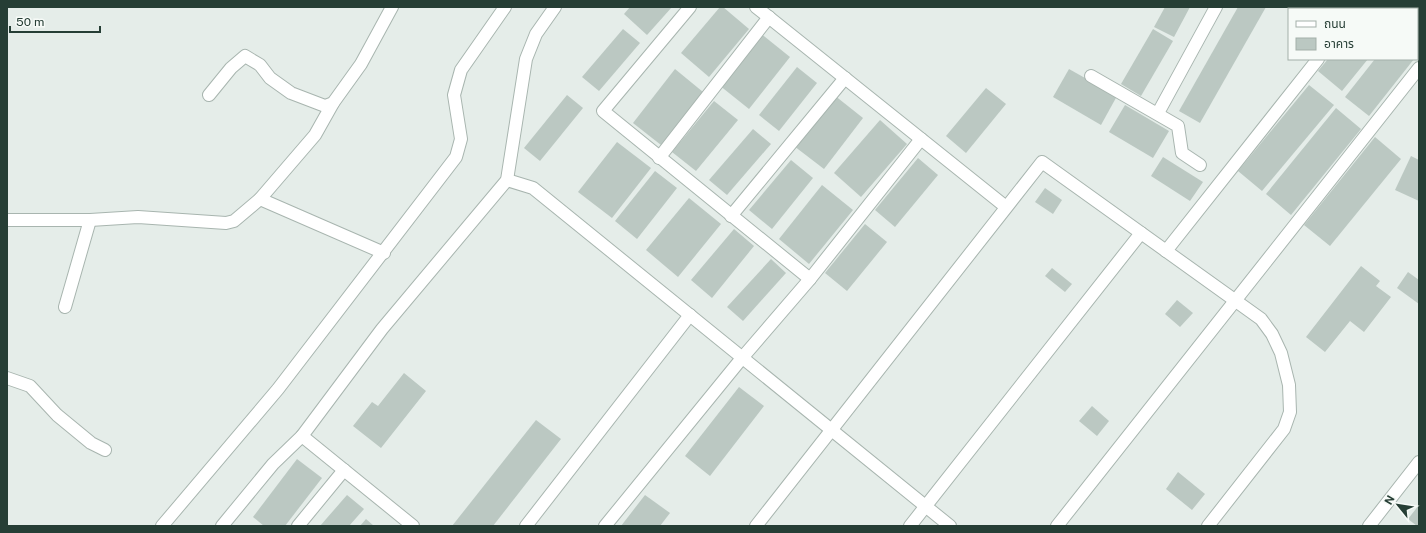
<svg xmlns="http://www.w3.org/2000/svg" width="1426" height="533" font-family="'Public Sans','Noto Sans Thai',sans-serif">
	<rect width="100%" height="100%" fill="#e5ede9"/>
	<g fill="#bbc8c2">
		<path d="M630,7H672L647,35L624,14Z"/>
		<path d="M720,7H723L749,29L709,77L681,53Z"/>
		<path d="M1165,7H1190L1174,37L1154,27Z"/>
		<path d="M1238,7H1266L1200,123L1179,111Z"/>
		<path d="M1369,7H1409L1408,9H1368Z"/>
		<path d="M1416,7H1419V52L1417,55V9H1414Z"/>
		<path d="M623,29L640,43L599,91L582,77Z"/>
		<path d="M1153,29L1173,41L1141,96L1121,84Z"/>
		<path d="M760,33L790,57L749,109L719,85Z"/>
		<path d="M1328,59H1368L1342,91L1318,71Z"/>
		<path d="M1375,59H1414L1369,116L1345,97Z"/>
		<path d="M797,67L817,83L779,131L759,115Z"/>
		<path d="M675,69L703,92L661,145L633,123Z"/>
		<path d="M1069,69L1117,96L1101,125L1053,97Z"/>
		<path d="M1309,85L1334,105L1262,191L1238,171Z"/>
		<path d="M986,88L1006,104L966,153L946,136Z"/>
		<path d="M567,95L583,108L540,161L524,148Z"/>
		<path d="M834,95L863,118L824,169L794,146Z"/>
		<path d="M714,101L738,120L696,171L672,152Z"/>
		<path d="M1125,105L1169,131L1153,158L1109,132Z"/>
		<path d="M1336,108L1361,129L1291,215L1266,194Z"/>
		<path d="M880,120L907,144L861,197L834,173Z"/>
		<path d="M753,129L771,144L727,195L709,180Z"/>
		<path d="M1375,137L1401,159L1330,246L1304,225Z"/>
		<path d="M617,142L651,168L612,218L578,192Z"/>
		<path d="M1411,156L1419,160V201L1395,190Z"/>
		<path d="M1163,157L1203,182L1190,201L1151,176Z"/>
		<path d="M918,158L938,175L895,227L875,210Z"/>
		<path d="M791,160L813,178L772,229L749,210Z"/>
		<path d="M655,171L677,188L637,239L615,221Z"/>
		<path d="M822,185L853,210L809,264L779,239Z"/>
		<path d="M1045,188L1062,200L1053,214L1035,202Z"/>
		<path d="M689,198L721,224L678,277L646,250Z"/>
		<path d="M865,224L887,242L847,291L825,273Z"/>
		<path d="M734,229L754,246L712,298L691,280Z"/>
		<path d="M771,259L786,273L743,321L727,307Z"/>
		<path d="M1361,266L1380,281L1376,286L1391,297L1364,332L1350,321L1325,352L1306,337Z"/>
		<path d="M1052,268L1072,284L1065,292L1045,276Z"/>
		<path d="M1408,272L1419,280V304L1397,288Z"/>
		<path d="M1177,300L1193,313L1180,327L1165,314Z"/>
		<path d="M404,373L426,391L381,448L353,426L372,402L378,406Z"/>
		<path d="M739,387L764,406L710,476L685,456Z"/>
		<path d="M1092,406L1109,421L1097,436L1079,421Z"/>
		<path d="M536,420L561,439L493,526H452Z"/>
		<path d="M297,459L322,478L285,526H264L253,517Z"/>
		<path d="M1178,472L1205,494L1192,510L1166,489Z"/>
		<path d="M347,495L364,509L349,526H320Z"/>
		<path d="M645,495L670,513L660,526H621Z"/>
		<path d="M1419,505V526H1417L1408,519Z"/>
		<path d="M366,519L374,526H360Z"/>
	</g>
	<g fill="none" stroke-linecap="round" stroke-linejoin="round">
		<defs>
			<g id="minor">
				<path d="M690,7L603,111L810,279"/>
				<path d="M756,7L1006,207"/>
				<path d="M1357,9L1358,7"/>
				<path d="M1091,76L1178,126L1182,153L1200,165"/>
				<path d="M209,95L231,68L245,56L260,65L270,78L291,93L325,106L333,103L361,64L392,7"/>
				<path d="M1158,113L1216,7"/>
				<path d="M659,158L769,17"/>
				<path d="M507,180L533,188L950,526"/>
				<path d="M260,199L315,135L333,103"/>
				<path d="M731,216L845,78"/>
				<path d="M7,220H90L138,217L226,223L234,221L260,199L384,253"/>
				<path d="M1166,251L1318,59"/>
				<path d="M65,307L90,220"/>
				<path d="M7,378L30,386L57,415L91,443L105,450"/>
				<path d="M302,436L413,526"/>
				<path d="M162,526L278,389L456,157L461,139L454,95L461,70L505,7"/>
				<path d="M222,526L273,464L302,436L382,329L507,180L526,59L536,34L555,7"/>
				<path d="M298,526L344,470"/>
				<path d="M526,526L690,315"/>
				<path d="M605,526L742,358L810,279L921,139"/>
				<path d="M756,526L1042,162L1261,319L1272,334L1281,353L1289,385L1290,412L1284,429L1208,526"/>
				<path d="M910,526L1141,233"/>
				<path d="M1057,526L1419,68"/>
				<path d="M1369,526L1419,462"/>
			</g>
		</defs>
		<use href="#minor" stroke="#a8b5af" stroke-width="14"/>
		<use href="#minor" stroke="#fff" stroke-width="12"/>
	</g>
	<rect width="1426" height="533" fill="none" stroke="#263e35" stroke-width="16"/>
	<rect x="1288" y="8" width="130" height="52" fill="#f6faf7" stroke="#a3afa9"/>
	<rect x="1296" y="21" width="20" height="6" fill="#ffffff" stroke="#a3afa9"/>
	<text x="1324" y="28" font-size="12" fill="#263e35">ถนน</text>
	<rect x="1296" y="38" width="20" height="12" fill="#bbc8c2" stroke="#a3afa9"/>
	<text x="1324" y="48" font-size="12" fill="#263e35">อาคาร</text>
	<g transform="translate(1398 505) rotate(300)" stroke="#f6faf7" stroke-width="3" paint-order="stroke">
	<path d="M0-3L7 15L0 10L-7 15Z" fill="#263e35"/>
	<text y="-6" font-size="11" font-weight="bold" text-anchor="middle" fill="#263e35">N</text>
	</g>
	<path d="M10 26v6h90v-6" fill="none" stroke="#263e35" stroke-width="2"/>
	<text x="16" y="26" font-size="12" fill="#263e35" stroke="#f6faf7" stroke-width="3" paint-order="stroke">50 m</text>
</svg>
